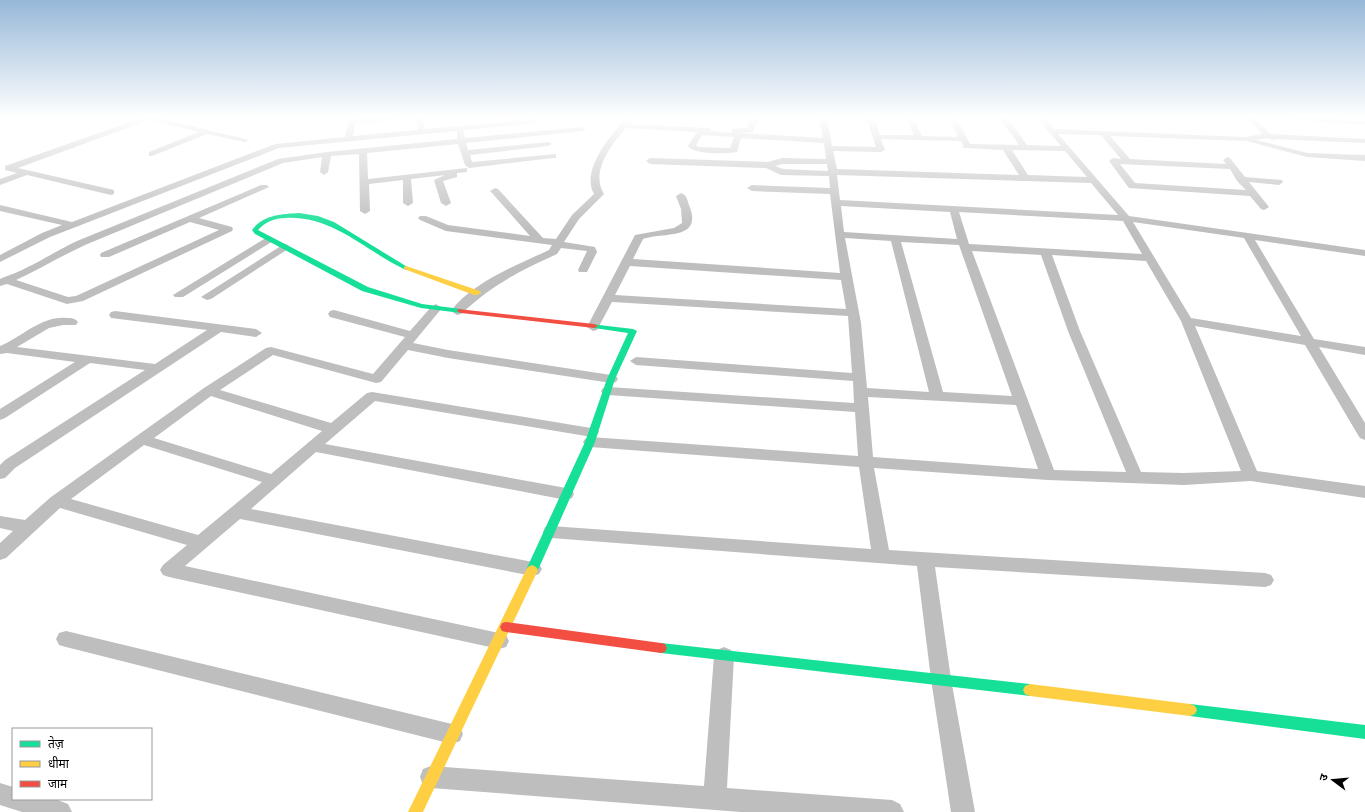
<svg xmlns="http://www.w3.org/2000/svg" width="1365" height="812" font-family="Commissioner,'Noto Sans Devanagari',sans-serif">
	<rect width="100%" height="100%" fill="#fff"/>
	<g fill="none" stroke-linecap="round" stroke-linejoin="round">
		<g fill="#bebebe" fill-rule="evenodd">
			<path d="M144,117H154L249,140L245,142L207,134L152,156H149V152L199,132L149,120L18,168L114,190V194L111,195L27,175L0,185V179L17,173L5,170V166Z"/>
			<path d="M379,117H404L400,119L355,124L353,136L418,130L415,117H423L425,129L536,119L540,121L536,123L463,130L465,138L582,127L586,129L582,131L466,143L468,150L548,142L552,144L548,146L470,155L472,162L556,154V158H553L469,168L465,165L458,144L367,153L368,179L467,168V172L457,173V177L443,181L451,203L446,206L441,203L434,180L445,175L411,179L413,203L408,206L403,203V180L369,184L370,211L365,214L360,211L359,154L331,156L328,172L324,175L320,172L322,157L283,163L85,245C61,256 40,269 16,280L68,297L76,296L219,230L190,222L109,257H101L100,255L101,253L261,185H267L269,187L199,218L232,227L233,229L232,231L83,301L67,304L7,284L0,286V279L2,278C29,269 52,253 77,241L278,159L327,152L457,139V131L279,148L50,237L0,262V255L42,233L62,225L0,211V205L72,222L275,144L345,137L349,120Z"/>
			<path d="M628,117H636L629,124L708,128H711V131L732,133V129L747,128L750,117H758L753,132L739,133L823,138L819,117H827L832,146L876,147L866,117H874L880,135H914L905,117H913L922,136L958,137L948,117H956L970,144L1019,145L999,117H1007L1027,145L1061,146L1036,117H1044L1054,129L1245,137L1262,134L1246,117H1254L1270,134L1365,139V143L1276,139L1273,140L1267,138L1256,140L1307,153L1365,155V161L1307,157L1247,141L1110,136L1130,159L1226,164L1223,160L1227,157L1230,158L1245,177L1282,180L1283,182L1279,185L1249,182L1269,207L1264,210L1261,209L1250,196L1129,188L1109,161L1113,158L1121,159L1101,135L1058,134L1129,216L1365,250V256L1255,240L1314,339L1365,347V355L1319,347L1365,423V440L1360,438L1358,435L1305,345L1195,326L1257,471L1365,486V498L1251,481L1184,485L1048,480L874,468L889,550L1265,573L1271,575L1274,580L1271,585L1265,587L935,567L951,679L975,812H951L931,679L917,566L551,538L545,537L543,532L545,527L551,526L871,549L859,467L590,447L585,445L583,442L585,439L590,437L858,456L855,412L608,395L603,394L601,391L603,388L608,387L854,403L853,381L636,365L630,361L636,357L852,373L848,316L612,302L597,330L593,331L587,327L635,235L674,228L682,223L681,209L676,196L681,193C687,195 687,200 689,205C704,241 663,232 643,239L633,259L840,273L830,194L752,191L747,188L752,185L830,188L829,176L781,175L766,168L650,164L646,161L650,158L768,162L782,158L826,159L824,143L741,138L737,152C726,154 695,155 688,146L697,132L626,128C611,145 590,172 604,194L579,219L564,242L595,247L597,252L587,272H579L578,270L587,251L561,248L557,254C518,272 493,284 461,314L457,315L451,311C471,283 519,264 549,250L552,245L446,231L420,220L418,218L420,216H426L448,225L530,236L492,193L490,191L495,188L498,189L543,238L556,239L572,215L594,194C580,170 612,133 628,117ZM702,135L734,137L730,148L698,147L696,145ZM881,139L961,141L964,148H967L1003,150L1019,175L837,169L833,151L881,152L885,150ZM1012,150L1065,151L1087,177L1028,175ZM782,164H827L828,171L783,169L775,166ZM1120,164L1230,169L1237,181L1246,190L1135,183ZM837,175L1091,183L1118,215L840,200ZM841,206L950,212L957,239L844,232ZM959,212L1123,221L1142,254L969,244ZM1133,222L1244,238L1301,336L1191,318ZM845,238L891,241L929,392L867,388L861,323ZM901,242L959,245L1012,396L943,392ZM972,251L1041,255L1068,331L1126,472L1054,470ZM1052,255L1146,261L1181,321L1241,471L1184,473L1141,472L1080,331ZM630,266L841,280L846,309L615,295ZM868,397L1016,405L1038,469L873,457Z"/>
			<path d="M1280,117H1313L1365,121V125L1284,119Z"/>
			<path d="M269,236L274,239L273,241L183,297H175L173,295Z"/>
			<path d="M284,244L288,245L289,247L288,249L211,299L207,300L201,297Z"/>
			<path d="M436,304L442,308L413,343L448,350L611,375L616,376L618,379L616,382L611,383L448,358L408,350L381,382L376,383L273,355L220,390L331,423L367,393L372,392L597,429L599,432L597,435L592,437L375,401L325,444L566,488L572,490L574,494L572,498L566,500L316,452L251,509L533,562L539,564L542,569L539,574L533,576L240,519L185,566L499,633L506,635L509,641L506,647L499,649L169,577L163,575L160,570L163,565L187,545L60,508L6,558L0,560V543L13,531L0,528V516L25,520L51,497L204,388L266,348L271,347L373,374L405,337L330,317L328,314L330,311L334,310L410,331L432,306ZM211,396L322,431L271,474L154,438ZM144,445L262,482L198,535L71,499Z"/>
			<path d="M115,311L256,329L262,333L256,337L221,332L15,468L5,478L0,479V465L5,460L145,370L90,363L5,418L0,420V409L75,362L7,353L0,354V346C23,337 40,316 67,318C71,318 75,318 78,322L76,325H63L49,328L17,347L155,364L207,330L111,318L109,315L111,312Z"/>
			<path d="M66,631L452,724L460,727L463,734L460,741L452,744L66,647L59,645L56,639L59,633Z"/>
			<path d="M724,647L731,650L734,656L727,788L892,800L900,804L904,812H741L431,788L423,785L420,777L423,769L431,766L704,786L714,656L717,650Z"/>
			<path d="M0,783L13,787V799H55L68,804L72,812H22L0,805Z"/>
		</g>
		<g fill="#16e098" fill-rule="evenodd">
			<path d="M299,213L318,216L334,222L409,268L406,270L404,269C364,250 332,215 285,218C275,218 265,222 258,230L368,287L422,304L461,309L465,311L461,313L421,308L362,291L255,234L252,230C263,215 281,214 299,213Z"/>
			<path d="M591,324L633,329L637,331L615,379L595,442L538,570L536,573L532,575L528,573L526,570L585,442L607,379L628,333L594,328L590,326Z"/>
			<path d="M661,643L1030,684L1035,686L1037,690L1035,694L1030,696L661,653L657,652L655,648L657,644Z"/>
			<path d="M1190,704L1365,725V739L1190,716L1185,714L1183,710L1185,706Z"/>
		</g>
		<g fill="#ffcf43" fill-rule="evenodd">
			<path d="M406,266L480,291L481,293L477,295H474L404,269V267Z"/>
			<path d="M532,565L536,567L538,570L423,812H408L526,570L528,567Z"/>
			<path d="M1030,684L1190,704L1195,706L1197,710L1195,714L1190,716L1030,696L1025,694L1023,690L1025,686Z"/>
		</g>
		<g fill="#f24e42" fill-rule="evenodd">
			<path d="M458,309L594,324L598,326L594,328L461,313L457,311Z"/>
			<path d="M506,622L661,643L665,644L667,648L665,652L661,653L506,632L502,631L500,627L502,623Z"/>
		</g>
	</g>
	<linearGradient id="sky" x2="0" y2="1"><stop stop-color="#97b8d8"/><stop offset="0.51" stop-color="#fff"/><stop offset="1" stop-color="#fff" stop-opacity="0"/></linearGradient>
	<rect width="1365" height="231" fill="url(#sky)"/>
	<rect x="12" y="728" width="140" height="72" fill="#ffffff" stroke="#999999"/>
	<rect x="20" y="741" width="20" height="6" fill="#16e098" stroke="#999999"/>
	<text x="48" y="748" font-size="12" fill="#000000">तेज़</text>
	<rect x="20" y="761" width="20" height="6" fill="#ffcf43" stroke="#999999"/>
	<text x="48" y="768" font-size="12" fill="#000000">धीमा</text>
	<rect x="20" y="781" width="20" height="6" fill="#f24e42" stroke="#999999"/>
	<text x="48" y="788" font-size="12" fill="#000000">जाम</text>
	<g transform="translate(1333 780) rotate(286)" stroke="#ffffff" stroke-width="3" paint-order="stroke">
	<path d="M0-3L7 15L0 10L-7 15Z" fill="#000000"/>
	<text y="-6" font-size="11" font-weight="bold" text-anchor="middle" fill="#000000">उ</text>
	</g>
</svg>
